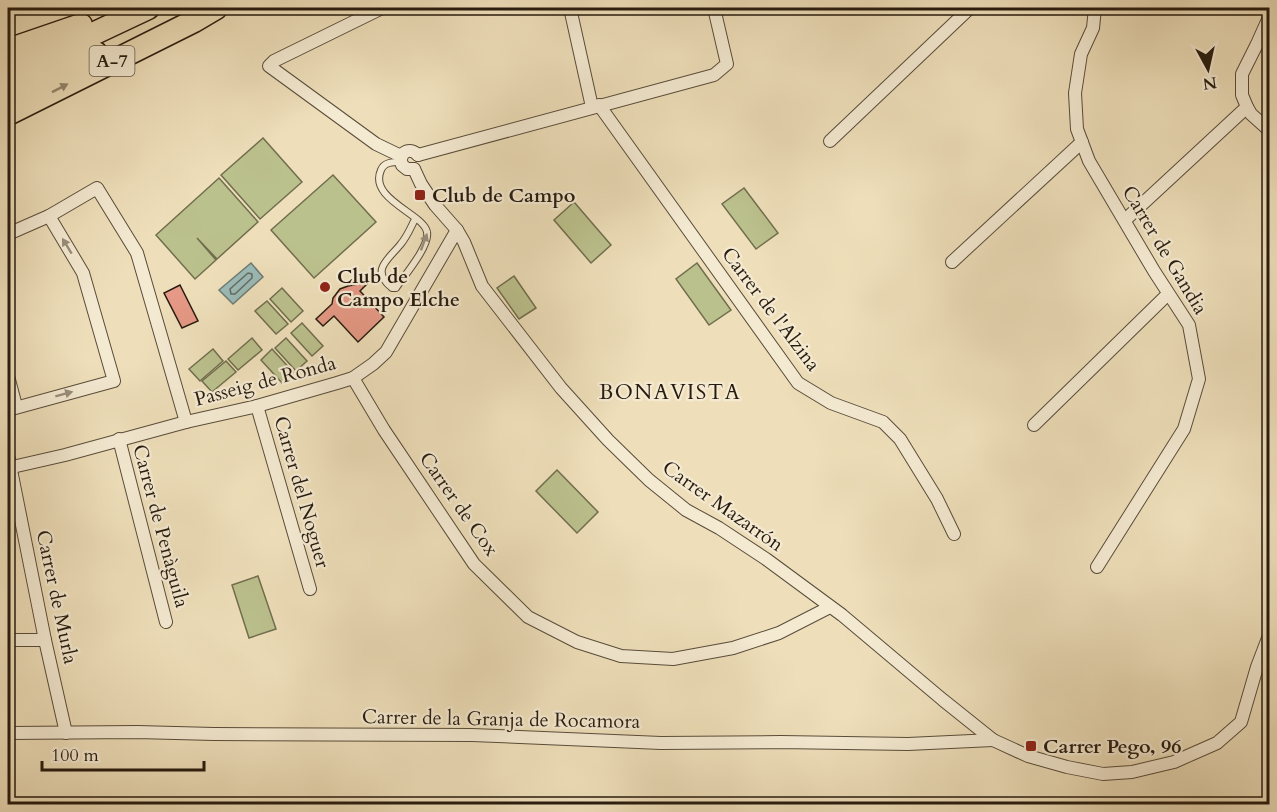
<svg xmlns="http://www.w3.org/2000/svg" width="1277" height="812" font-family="Cardo,serif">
	<rect width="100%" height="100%" fill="#eedfba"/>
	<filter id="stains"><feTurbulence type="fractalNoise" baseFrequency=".00333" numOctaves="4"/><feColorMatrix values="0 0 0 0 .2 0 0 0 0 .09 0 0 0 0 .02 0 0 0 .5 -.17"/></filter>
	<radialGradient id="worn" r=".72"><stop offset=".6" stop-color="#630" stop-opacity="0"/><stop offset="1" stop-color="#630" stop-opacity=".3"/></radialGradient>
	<g fill="#bbc18d" stroke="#716e4e" stroke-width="1.5">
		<path d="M263,138L302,182L260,219L221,175Z"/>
		<path d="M333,175L376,222L314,278L271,230Z"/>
		<path d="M219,178L258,222L217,259L197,238L216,260L195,279L156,235Z"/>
		<path d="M744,188L778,233L756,249L722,204Z"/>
		<path d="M574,202L611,245L591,263L554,220Z"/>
		<path d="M697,263L731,310L709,325L676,279Z"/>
		<path d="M514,276L536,308L519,319L497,288Z"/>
		<path d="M282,288L303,311L291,322L270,299Z"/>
		<path d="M267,301L288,324L276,334L255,311Z"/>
		<path d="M302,323L323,346L312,356L291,333Z"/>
		<path d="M252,338L262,350L238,370L228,359Z"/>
		<path d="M286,338L307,361L296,371L275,348Z"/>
		<path d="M213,349L223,361L200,381L189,369Z"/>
		<path d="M272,349L293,372L282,383L261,360Z"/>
		<path d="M226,361L236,372L212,392L202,381Z"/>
		<path d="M557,470L598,512L577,533L536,491Z"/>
		<path d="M258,576L276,629L249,638L232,585Z"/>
	</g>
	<path fill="#9bbbb7" stroke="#6d7b74" stroke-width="1.5" d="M251,263L263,277L233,304L219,290Z"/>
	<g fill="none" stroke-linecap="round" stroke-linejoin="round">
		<path stroke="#616b63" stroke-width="1.5" d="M248,273L252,274V278L235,294H231L230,289Z"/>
	</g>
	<g fill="#e69986" stroke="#271b0f" stroke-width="1.5">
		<path d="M369,282L360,291L384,317L358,342L334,316L323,326L316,319L332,304L333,298L340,289L348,286Z"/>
		<path d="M180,285L198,321L182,328L164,293Z"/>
	</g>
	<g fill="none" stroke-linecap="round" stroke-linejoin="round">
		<defs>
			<path id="lane" d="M401,162C393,162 384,162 381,170C368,199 424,214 427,232C430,246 404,276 396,288H392C370,270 388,260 400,245C407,237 411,227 415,219"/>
			<g id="street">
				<path d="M382,8L274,61L269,66L376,144L401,156"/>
				<path d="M570,8L592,107"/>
				<path d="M1095,8L1093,28L1081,54L1075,93L1077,129L1089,161L1154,271L1189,325L1199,379L1184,429L1097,567"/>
				<path d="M1270,15L1257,44L1242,74V95L1247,107L1251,114L1270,131"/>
				<path d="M599,105L798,383L831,403L883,422L900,439L937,499L954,534"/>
				<path d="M830,141L970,8"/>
				<path d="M418,155L714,75L727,64L714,8"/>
				<path d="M414,169L421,184L435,205L457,230L464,242L482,286L561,388L608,440L649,480L686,510L719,528L766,559L842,615L943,700L993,740L1028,756L1067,767L1103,774L1132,772L1174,762L1217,743L1241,722L1257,667L1270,633"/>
				<path d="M414,169H407L402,165C398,153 409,146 418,155"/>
				<path d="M1125,220L1247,107"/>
				<path d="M8,234L49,216L97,188L137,253L186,422"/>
				<path d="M952,262L1082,142"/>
				<path d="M8,376L16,406"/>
				<path d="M353,378L384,430L474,564L528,617L577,642L621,656L673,659L733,648L779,633L830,607"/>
				<path d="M257,406L310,589"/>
				<path d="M8,410L114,381L83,273L49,216"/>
				<path d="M1034,425L1168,294"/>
				<path d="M119,439L166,622"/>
				<path d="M8,455L45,640L66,733"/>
				<path d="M8,468L65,455L186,422L257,406L337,383L353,378L373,364L386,352L457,230"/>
				<path d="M8,640H45"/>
				<path d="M8,733L137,732L214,734L472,735L661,743L781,742L908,744L993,740"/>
			</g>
			<g id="highway">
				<path d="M8,50L81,25"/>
				<path d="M8,74L148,8"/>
				<path d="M8,94L96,53"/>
				<path d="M8,114L194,21L216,8"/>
			</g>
		</defs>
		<use href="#lane" stroke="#594c3a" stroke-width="8"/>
		<use href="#street" stroke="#594c3a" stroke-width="14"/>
		<use href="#highway" stroke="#271b0f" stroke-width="25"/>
		<use href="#lane" stroke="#f4ead2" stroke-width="6"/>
		<use href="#street" stroke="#f4ead2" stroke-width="12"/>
		<use href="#highway" stroke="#eedfba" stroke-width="22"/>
	</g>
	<defs><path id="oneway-solid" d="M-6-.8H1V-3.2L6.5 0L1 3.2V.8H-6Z" transform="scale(1.5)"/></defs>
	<use fill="#94876d" href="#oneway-solid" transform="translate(60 88) rotate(-27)"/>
	<g fill="#988d7a">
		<use href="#oneway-solid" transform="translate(424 242) rotate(-70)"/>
		<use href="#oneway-solid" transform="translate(67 246) rotate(-121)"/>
		<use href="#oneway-solid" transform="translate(64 394) rotate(-15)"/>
	</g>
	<g fill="#8f2418" stroke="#f4ead2" stroke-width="2">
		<rect x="414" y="189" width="12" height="12" rx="3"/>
		<circle cx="325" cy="287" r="6"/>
		<rect x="1025" y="740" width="12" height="12" rx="3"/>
	</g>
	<g text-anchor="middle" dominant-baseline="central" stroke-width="4.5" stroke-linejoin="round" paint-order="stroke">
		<rect fill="#f4ead2" stroke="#64594a" stroke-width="1.5" x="89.5" y="46" width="45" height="30" rx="4.5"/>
		<g font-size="18" font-weight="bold" fill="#271b0f">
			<text x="112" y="61">A-7</text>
		</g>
		<g font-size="20" font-weight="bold" fill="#271b0f" stroke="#f4ead2" text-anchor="start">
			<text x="432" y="195">Club de Campo</text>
			<text x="337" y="276">Club de<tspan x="337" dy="23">Campo Elche</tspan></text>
			<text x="1043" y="746">Carrer Pego, 96</text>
		</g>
		<g font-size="20" fill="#271b0f" stroke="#f4ead2">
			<text transform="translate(1165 250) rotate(59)">Carrer de Gandia</text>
			<text transform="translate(771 309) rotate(53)">Carrer de l'Alzina</text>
			<text transform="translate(265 381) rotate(-15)">Passeig de Ronda</text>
			<text transform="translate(302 492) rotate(74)">Carrer del Noguer</text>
			<text transform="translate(459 504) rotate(55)">Carrer de Cox</text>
			<text transform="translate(723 506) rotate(35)">Carrer Mazarrón</text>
			<text transform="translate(161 526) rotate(75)">Carrer de Penàguila</text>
			<text transform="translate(57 597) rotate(78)">Carrer de Murla</text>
			<text transform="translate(501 719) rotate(1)">Carrer de la Granja de Rocamora</text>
		</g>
		<g font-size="21" letter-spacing="1.5" fill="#271b0f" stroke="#f4ead2">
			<text x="670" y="392">BONAVISTA</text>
		</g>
	</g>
	<rect width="1277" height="812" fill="none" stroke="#eedfba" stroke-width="30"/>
	<rect x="9" y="9" width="1259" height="794" fill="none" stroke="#271b0f" stroke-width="3"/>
	<rect x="15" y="15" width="1247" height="782" fill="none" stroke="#271b0f" stroke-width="1.5"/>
	<g transform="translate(1208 69) rotate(172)" stroke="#f4ead2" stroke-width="4.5" paint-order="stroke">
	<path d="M0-4.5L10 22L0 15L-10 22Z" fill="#271b0f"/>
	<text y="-9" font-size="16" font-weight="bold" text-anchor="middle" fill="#271b0f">N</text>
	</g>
	<path d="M42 761v9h162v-9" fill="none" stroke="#271b0f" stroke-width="3"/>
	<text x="51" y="761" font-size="18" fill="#271b0f" stroke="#f4ead2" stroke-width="4.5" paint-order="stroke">100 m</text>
	<rect width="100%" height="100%" filter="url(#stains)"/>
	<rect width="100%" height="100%" fill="url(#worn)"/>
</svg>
